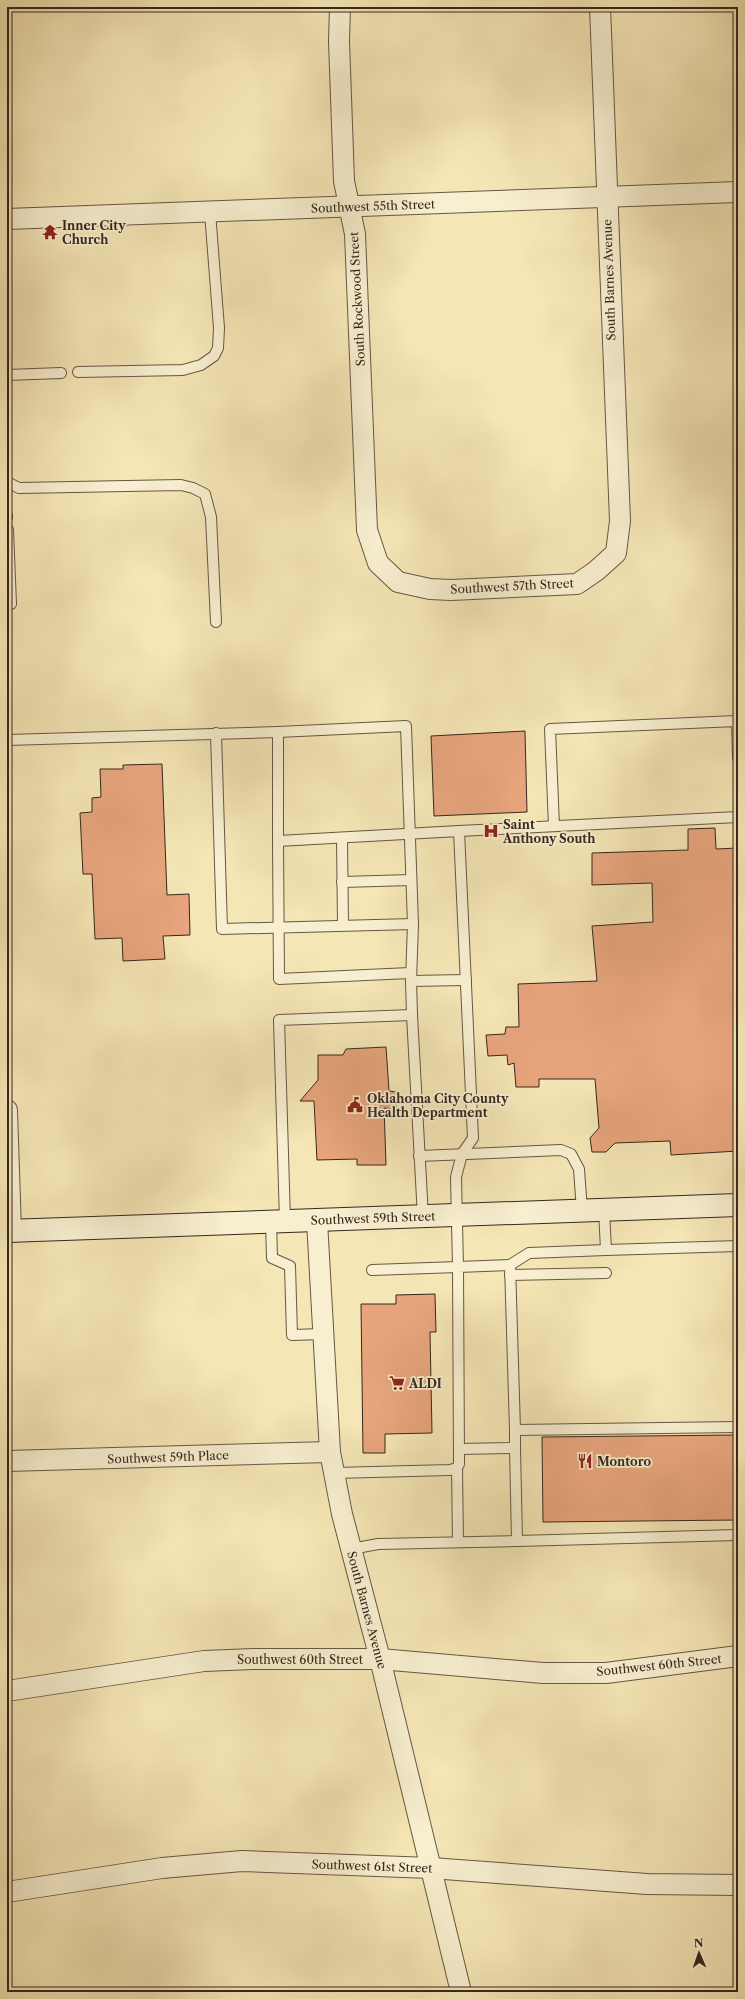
<svg xmlns="http://www.w3.org/2000/svg" width="745" height="1999" font-family="'Libre Caslon Text',serif">
	<rect width="100%" height="100%" fill="#f5e6b6"/>
	<filter id="stains"><feTurbulence type="fractalNoise" baseFrequency=".005" numOctaves="4"/><feColorMatrix values="0 0 0 0 .2 0 0 0 0 .09 0 0 0 0 .02 0 0 0 .5 -.17"/></filter>
	<radialGradient id="worn" r=".72"><stop offset=".6" stop-color="#630" stop-opacity="0"/><stop offset="1" stop-color="#630" stop-opacity=".3"/></radialGradient>
	<g fill="#e8a57d" stroke="#36271d">
		<path d="M525,731L527,812L434,816L431,736Z"/>
		<path d="M162,764L167,895L189,894L190,935L163,936L165,959L123,961L122,938L95,939L92,874H83L80,813L92,812V798L101,797L100,769H123V765Z"/>
		<path d="M715,828L716,849L738,848V1151L671,1155L670,1141L615,1143L606,1152H592L590,1138L599,1128L595,1079H539V1087H516L514,1063L508,1065L507,1055L488,1056L486,1035L505,1034L506,1027H519L518,984L597,981L592,926L653,922L652,883L592,885V853L688,850V829Z"/>
		<path d="M386,1047L389,1091L396,1092V1109L384,1108L386,1165H357V1159L317,1160L314,1101H300L318,1080V1055H343L346,1049Z"/>
		<path d="M435,1294L436,1332H430L432,1433L385,1434V1453H363L361,1304H396V1295Z"/>
		<path d="M738,1435V1520L543,1522L542,1437Z"/>
	</g>
	<g fill="none" stroke-linecap="round" stroke-linejoin="round">
		<defs>
			<g id="service">
				<path d="M78,372L183,370L201,365L214,356L218,348L219,328L210,212"/>
				<path d="M7,375L61,373"/>
				<path d="M7,482L19,488L181,485L193,488L205,494L211,517L216,622"/>
				<path d="M7,516V517"/>
				<path d="M7,604H11L8,530"/>
				<path d="M278,732L406,726L413,924"/>
				<path d="M216,733L222,929L413,924L411,981"/>
				<path d="M7,740L278,732V841L459,831L473,1138L462,1154L456,1177L458,1267L372,1270"/>
				<path d="M554,826L550,729L737,721L738,758"/>
				<path d="M459,831L738,817"/>
				<path d="M342,838L343,925"/>
				<path d="M278,841L279,979L410,973"/>
				<path d="M342,882L411,880"/>
				<path d="M412,1015L411,981L466,980"/>
				<path d="M419,1156L561,1150L571,1154L579,1169L582,1211"/>
				<path d="M604,1210L606,1250L738,1246"/>
				<path d="M285,1221L279,1020L412,1015L423,1217"/>
				<path d="M271,1222L272,1258L290,1266L292,1335L323,1334"/>
				<path d="M606,1250L529,1253L510,1265L515,1430L738,1427"/>
				<path d="M510,1275L606,1273"/>
				<path d="M515,1448L517,1541L738,1535"/>
				<path d="M459,1449L515,1448V1430"/>
				<path d="M457,1468L458,1542"/>
				<path d="M334,1473L450,1470L457,1468L459,1464L458,1267L510,1265"/>
				<path d="M351,1549L378,1544L517,1541"/>
			</g>
			<g id="minor">
				<path d="M340,7L339,41L344,181L355,234L367,530L378,563L398,582L430,589L451,590L577,584L596,571L616,553L620,521L600,7"/>
				<path d="M7,219L738,192"/>
				<path d="M7,1110L11,1231"/>
				<path d="M317,1221L330,1452L342,1514L380,1659L461,1992"/>
				<path d="M7,1461L330,1452"/>
				<path d="M7,1691L204,1661L253,1659H380L543,1673H606L738,1656"/>
				<path d="M7,1892L162,1868L242,1861L431,1868L647,1884L738,1885"/>
			</g>
			<path id="secondary" d="M7,1231L738,1205"/>
		</defs>
		<use href="#service" stroke="#665743" stroke-width="12"/>
		<use href="#minor" stroke="#665743" stroke-width="22"/>
		<use href="#secondary" stroke="#36271d" stroke-width="24"/>
		<use href="#service" stroke="#f8efd0" stroke-width="10"/>
		<use href="#minor" stroke="#f8efd0" stroke-width="20"/>
		<use href="#secondary" stroke="#f8efd0" stroke-width="22"/>
	</g>
	<defs>
		<symbol id="temple-bare" viewBox="-9 -9 18 18"><path d="M0-6L5-2H3V0L6.5 2.5H4V6H1.5V3h-3V6H-4V2.5H-6.5L-3 0V-2H-5Z" fill="#8f2418" stroke="#f8efd0" stroke-width="2.5" paint-order="stroke"/></symbol>
		<symbol id="hospital-bare" viewBox="-9 -9 18 18"><path d="M-5-5h3v3.5h4V-5h3V5h-3V1.5h-4V5h-3Z" fill="#8f2418" stroke="#f8efd0" stroke-width="2.5" paint-order="stroke"/></symbol>
		<symbol id="civic-bare" viewBox="-9 -9 18 18"><path d="M-.6-6.5H3V-4.5H.6V-3L4-1V1h2V6H-6V1h2V-1L-.6-3ZM-1.2 2.5V6h2.4V2.5Z" fill="#8f2418" stroke="#f8efd0" stroke-width="2.5" paint-order="stroke"/></symbol>
		<symbol id="supermarket-bare" viewBox="-9 -9 18 18"><path d="M-6-5.5h2.5l.6 2H6L4.5 2H-2.5L-4.4-4H-6ZM-1.5 3.2a1.3 1.3 0 1 0 .1 0ZM3 3.2a1.3 1.3 0 1 0 .1 0Z" fill="#8f2418" stroke="#f8efd0" stroke-width="2.5" paint-order="stroke"/></symbol>
		<symbol id="restaurant-bare" viewBox="-9 -9 18 18"><path d="M-5-6h1v4h1v-4h1v4h1v-4h1v5L-1.5 .5V6h-2V.5L-5-1ZM5-6V6H3V1.5H1.5Q1.5-4 5-6Z" fill="#8f2418" stroke="#f8efd0" stroke-width="2.5" paint-order="stroke"/></symbol>
	</defs>
	<g fill-rule="evenodd">
		<use href="#temple-bare" x="39" y="221" width="22" height="22"/>
		<use href="#hospital-bare" x="480" y="820" width="22" height="22"/>
		<use href="#civic-bare" x="344" y="1094" width="22" height="22"/>
		<use href="#supermarket-bare" x="386" y="1372" width="22" height="22"/>
		<use href="#restaurant-bare" x="574" y="1450" width="22" height="22"/>
	</g>
	<g text-anchor="middle" dominant-baseline="central" stroke-width="3.5" stroke-linejoin="round" paint-order="stroke">
		<g font-size="12" fill="#36271d" stroke="#f8efd0">
			<text transform="translate(373 206) rotate(-2)">Southwest 55th Street</text>
			<text transform="translate(609 280) rotate(-92)">South Barnes Avenue</text>
			<text transform="translate(357 299) rotate(-93)">South Rockwood Street</text>
			<text transform="translate(512 586) rotate(-3)">Southwest 57th Street</text>
			<text transform="translate(373 1218) rotate(-2)">Southwest 59th Street</text>
			<text transform="translate(168 1457) rotate(-2)">Southwest 59th Place</text>
			<text transform="translate(367 1610) rotate(75)">South Barnes Avenue</text>
			<text x="300" y="1659">Southwest 60th Street</text>
			<text transform="translate(659 1665) rotate(-6)">Southwest 60th Street</text>
			<text transform="translate(372 1866) rotate(2)">Southwest 61st Street</text>
		</g>
		<g font-size="12" font-weight="bold" fill="#36271d" stroke="#f8efd0" text-anchor="start">
			<text x="62" y="225">Inner City<tspan x="62" dy="14">Church</tspan></text>
			<text x="503" y="824">Saint<tspan x="503" dy="14">Anthony South</tspan></text>
			<text x="367" y="1098">Oklahoma City County<tspan x="367" dy="14">Health Department</tspan></text>
			<text x="409" y="1383">ALDI</text>
			<text x="597" y="1461">Montoro</text>
		</g>
	</g>
	<rect width="745" height="1999" fill="none" stroke="#f5e6b6" stroke-width="24"/>
	<rect x="8" y="8" width="729" height="1983" fill="none" stroke="#36271d" stroke-width="2"/>
	<rect x="12" y="12" width="721" height="1975" fill="none" stroke="#36271d"/>
	<g transform="translate(699 1953) rotate(358)" stroke="#f8efd0" stroke-width="3" paint-order="stroke">
	<path d="M0-3L7 15L0 10L-7 15Z" fill="#36271d"/>
	<text y="-6" font-size="11" font-weight="bold" text-anchor="middle" fill="#36271d">N</text>
	</g>
	<rect width="100%" height="100%" filter="url(#stains)"/>
	<rect width="100%" height="100%" fill="url(#worn)"/>
</svg>
